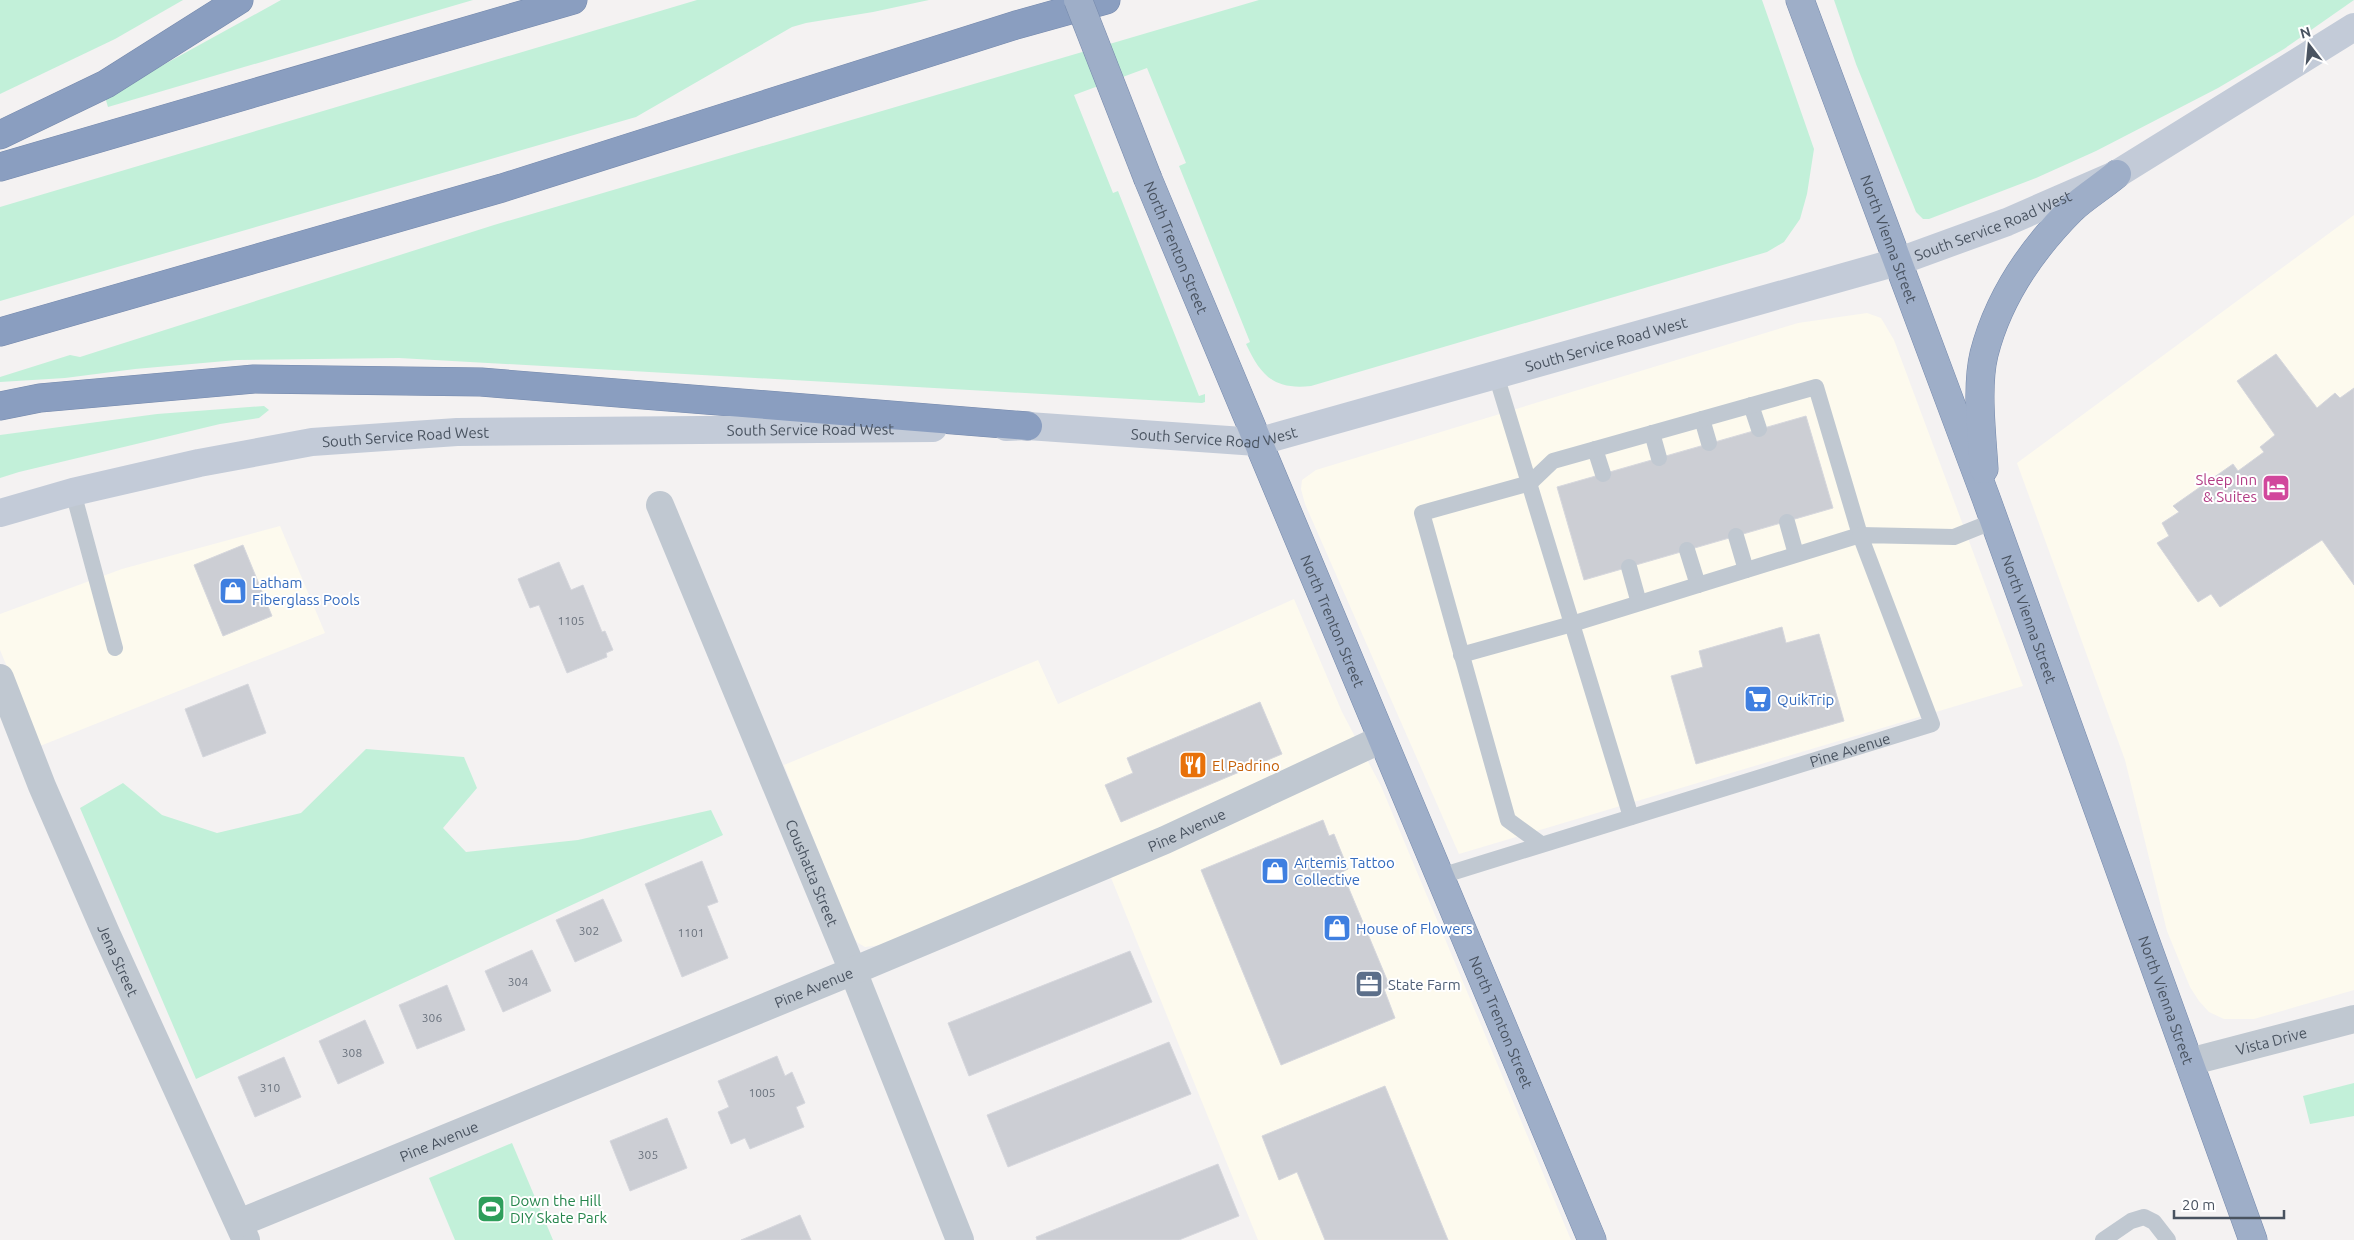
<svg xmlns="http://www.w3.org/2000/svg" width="2354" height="1240" font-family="Ubuntu,sans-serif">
	<rect width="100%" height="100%" fill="#f4f2f2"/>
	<g fill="#fdfaee">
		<path d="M2354,215V990L2254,1019H2224L2209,1012L2199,1001L2190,987L2167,931L2125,760L2017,463Z"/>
		<path d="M1867,313L1881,318L1894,340L2023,686L1459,854L1305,504L1301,489L1302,480L1316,470L1798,323Z"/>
		<path d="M280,526L325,633L40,746L0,650V614L122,569Z"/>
		<path d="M1294,599L1342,712L1381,786L1571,1240H1258L1101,853L881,945L865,947L858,943L852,935L784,765L1038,660L1058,704Z"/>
	</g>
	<g fill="#c2f0d9">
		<path d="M0,0H183L115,39L0,94Z"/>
		<path d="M281,0H473L108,107L105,97Z"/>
		<path d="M697,0H929L873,12L806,23L792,27L636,117L0,301V207Z"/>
		<path d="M1259,0H1762L1814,149L1807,194L1800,219L1784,242L1767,252L1311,386C1274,390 1261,376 1246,344L1250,342L1179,166L1186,163L1147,68L1074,95L1113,193L1118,191L1199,396L1205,394V402L1202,403L399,358L237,360L135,369L65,378L0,382V377L70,355L80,357L494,225Z"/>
		<path d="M1834,0H2354L2284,49L2218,88L2096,151L2036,178L1929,219H1923L1916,212L1856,64Z"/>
		<path d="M264,406L269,410L259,418L220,424L19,472L0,478V435L157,414Z"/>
		<path d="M366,749L464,757L477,788L443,828L466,852L578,840L711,810L723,835L196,1079L80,808L123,783L162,815L217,833L301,813Z"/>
		<path d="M2354,1083V1116L2310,1124L2303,1096Z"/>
		<path d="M512,1143L553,1240H455L429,1178Z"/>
	</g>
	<g fill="#ccced4" stroke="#d6d7dd">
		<path d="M2276,354L2317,408L2335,393L2340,398L2354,388V585L2322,540L2220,607L2211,594L2198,602L2157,543L2169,536L2162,523L2179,512L2173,506L2233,464L2238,471L2264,452L2260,447L2275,435L2237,381Z"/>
		<path d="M1806,416L1833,508L1584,580L1557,487Z"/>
		<path d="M243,545L272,616L223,636L194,565Z"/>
		<path d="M559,562L571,590L583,585L602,632L605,631L613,650L606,653L607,657L567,673L539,605L530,608L518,579Z"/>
		<path d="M1782,627L1786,643L1819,634L1844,721L1696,764L1671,676L1703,667L1699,651Z"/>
		<path d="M248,684L266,733L203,757L185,709Z"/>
		<path d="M1260,702L1282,754L1121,822L1105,785L1133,773L1127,758Z"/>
		<path d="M1323,820L1329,836L1334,834L1348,869L1342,872L1390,987L1384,989L1395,1018L1281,1065L1201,870Z"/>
		<path d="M702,861L718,902L707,906L728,958L682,977L645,884Z"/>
		<path d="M603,899L622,941L575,962L556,920Z"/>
		<path d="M532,950L551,991L503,1012L485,971Z"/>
		<path d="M1130,951L1152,1002L969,1076L948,1023Z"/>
		<path d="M447,985L465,1030L417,1049L399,1005Z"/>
		<path d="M365,1020L384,1063L338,1084L319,1041Z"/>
		<path d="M1169,1042L1191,1094L1008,1167L987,1115Z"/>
		<path d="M777,1056L785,1076L792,1072L805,1103L796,1107L804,1127L750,1149L745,1138L731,1144L718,1112L729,1107L718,1081Z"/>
		<path d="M284,1057L301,1097L255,1117L238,1077Z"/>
		<path d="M1385,1086L1448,1240H1325L1297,1172L1279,1180L1262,1136Z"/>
		<path d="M667,1118L687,1168L630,1191L610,1141Z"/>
		<path d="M1218,1164L1239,1216L1179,1240H1037L1036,1237Z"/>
		<path d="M800,1215L811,1240H741Z"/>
	</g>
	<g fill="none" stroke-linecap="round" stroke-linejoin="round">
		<defs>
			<g id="trunk">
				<path id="s8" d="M1800,0L1986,498L2253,1240"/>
				<path id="s9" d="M1148,179C1295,533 1446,886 1592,1240"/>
				<path d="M1984,469C1982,435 1976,387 1984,354C1998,299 2032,249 2072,209C2086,196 2103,186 2117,174"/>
			</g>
			<g id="motorway">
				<path d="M0,135L106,84L239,0"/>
				<path d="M0,167L573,0"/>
				<path d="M0,332L502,188L1016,25L1106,0"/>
				<path d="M0,406L40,398L254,379L481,382L1028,426"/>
			</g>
		</defs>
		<use href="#trunk" stroke="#7589ac" stroke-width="29"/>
		<use href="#motorway" stroke="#7589ac" stroke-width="29"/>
		<g stroke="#c0c8d1" stroke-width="16">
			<path d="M1496,375L1631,817"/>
			<path d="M1751,405L1759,429"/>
			<path d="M1702,419L1709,443"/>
			<path d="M1652,433L1659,458"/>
			<path d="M1595,449L1603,474"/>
			<path d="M73,492L115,648"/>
			<path d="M1787,522L1796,554"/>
			<path d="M1736,536L1746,570"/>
			<path d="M1687,550L1698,585"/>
			<path d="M1629,567L1639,603"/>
			<path d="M1461,655L1572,624L1860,535L1816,387L1553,461L1530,483L1422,513L1508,820L1541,844"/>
			<path id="s1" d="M1441,876L1932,724L1860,535L1954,537L1994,521"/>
			<path d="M2103,1240L2131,1221L2144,1217L2154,1222L2168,1240"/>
		</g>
		<g stroke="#c0c8d1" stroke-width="28">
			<path id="s2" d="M660,505L853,971L960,1240"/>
			<path id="s3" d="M0,678L42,786L106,933L246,1240"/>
			<path id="s4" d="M2189,1062L2354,1019"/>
			<path id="s5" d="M239,1223L853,971L1165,840L1382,739"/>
		</g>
		<g stroke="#c3cbd8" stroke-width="28">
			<path id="s6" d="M1006,427L1028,426L1257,442L1897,262L2007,222L2117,174L2354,27"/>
			<path id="s7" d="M0,513L73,492L199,463L312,442L457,432L933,428"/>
		</g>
		<use href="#trunk" stroke="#9eaec8" stroke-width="28"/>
		<use href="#motorway" stroke="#8a9ec0" stroke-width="28"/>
		<defs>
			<path id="trunk-bridge" d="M1078,0L1148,179"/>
		</defs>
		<use href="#trunk-bridge" stroke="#7589ac" stroke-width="29" stroke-linecap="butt"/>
		<use href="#trunk-bridge" stroke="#9eaec8" stroke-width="28"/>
	</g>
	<defs>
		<symbol id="hotel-square" viewBox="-11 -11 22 22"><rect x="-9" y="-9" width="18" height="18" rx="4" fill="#d1479c" stroke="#fff"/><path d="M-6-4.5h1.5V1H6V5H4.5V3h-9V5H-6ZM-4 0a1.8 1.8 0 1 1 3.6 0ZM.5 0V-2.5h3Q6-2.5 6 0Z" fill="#fff"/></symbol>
		<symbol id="shop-square" viewBox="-11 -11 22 22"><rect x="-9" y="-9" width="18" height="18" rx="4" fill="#3f7fe0" stroke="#fff"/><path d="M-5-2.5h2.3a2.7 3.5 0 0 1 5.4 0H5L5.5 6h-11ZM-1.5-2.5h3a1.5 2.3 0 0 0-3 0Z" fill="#fff"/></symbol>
		<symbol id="supermarket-square" viewBox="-11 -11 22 22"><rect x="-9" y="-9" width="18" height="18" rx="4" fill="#3f7fe0" stroke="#fff"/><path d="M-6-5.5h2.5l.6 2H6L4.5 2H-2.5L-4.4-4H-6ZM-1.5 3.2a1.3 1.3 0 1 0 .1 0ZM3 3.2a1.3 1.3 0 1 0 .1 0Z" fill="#fff"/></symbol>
		<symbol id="restaurant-square" viewBox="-11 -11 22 22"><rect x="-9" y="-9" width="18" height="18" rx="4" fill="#e8710a" stroke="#fff"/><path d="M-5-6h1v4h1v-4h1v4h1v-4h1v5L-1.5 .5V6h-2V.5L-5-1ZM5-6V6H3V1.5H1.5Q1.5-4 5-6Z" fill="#fff"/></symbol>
		<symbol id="office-square" viewBox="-11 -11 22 22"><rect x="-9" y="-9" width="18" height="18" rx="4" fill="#5c6f8a" stroke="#fff"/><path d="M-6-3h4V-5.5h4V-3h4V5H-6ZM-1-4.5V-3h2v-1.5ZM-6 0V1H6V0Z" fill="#fff"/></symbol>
		<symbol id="stadium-square" viewBox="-11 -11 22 22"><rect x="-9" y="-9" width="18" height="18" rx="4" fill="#2e9e5b" stroke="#fff"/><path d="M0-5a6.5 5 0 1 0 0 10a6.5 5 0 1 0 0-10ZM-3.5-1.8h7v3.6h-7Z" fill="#fff"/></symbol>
	</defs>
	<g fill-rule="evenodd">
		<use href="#hotel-square" x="2260" y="472" width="32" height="32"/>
		<use href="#shop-square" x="217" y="575" width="32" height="32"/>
		<use href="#supermarket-square" x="1742" y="683" width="32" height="32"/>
		<use href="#restaurant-square" x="1177" y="749" width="32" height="32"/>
		<use href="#shop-square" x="1259" y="855" width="32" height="32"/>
		<use href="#shop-square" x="1321" y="912" width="32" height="32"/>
		<use href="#office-square" x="1353" y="968" width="32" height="32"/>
		<use href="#stadium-square" x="475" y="1193" width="32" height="32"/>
	</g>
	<g text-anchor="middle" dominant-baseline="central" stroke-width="4" stroke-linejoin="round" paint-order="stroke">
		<g font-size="12" fill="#6a727d">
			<text x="571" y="620">1105</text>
			<text x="589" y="930">302</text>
			<text x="691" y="932">1101</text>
			<text x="518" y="981">304</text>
			<text x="432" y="1017">306</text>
			<text x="352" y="1052">308</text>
			<text x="270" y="1087">310</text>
			<text x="762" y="1092">1005</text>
			<text x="648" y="1154">305</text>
		</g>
		<g font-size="15" fill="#495360" stroke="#fff">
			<text stroke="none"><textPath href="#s6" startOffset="1019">South Service Road West</textPath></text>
			<text stroke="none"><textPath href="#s8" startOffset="255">North Vienna Street</textPath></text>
			<text stroke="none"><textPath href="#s9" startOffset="74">North Trenton Street</textPath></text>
			<text stroke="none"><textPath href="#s6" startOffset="614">South Service Road West</textPath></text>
			<text stroke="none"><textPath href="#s7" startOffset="819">South Service Road West</textPath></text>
			<text stroke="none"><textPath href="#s6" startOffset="209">South Service Road West</textPath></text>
			<text stroke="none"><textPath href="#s7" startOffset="414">South Service Road West</textPath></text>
			<text stroke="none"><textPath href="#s8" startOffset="660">North Vienna Street</textPath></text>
			<text stroke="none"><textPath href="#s9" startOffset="479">North Trenton Street</textPath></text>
			<text stroke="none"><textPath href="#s1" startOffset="428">Pine Avenue</textPath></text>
			<text stroke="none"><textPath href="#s5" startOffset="1026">Pine Avenue</textPath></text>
			<text stroke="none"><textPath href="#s2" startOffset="398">Coushatta Street</textPath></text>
			<text stroke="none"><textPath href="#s3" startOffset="306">Jena Street</textPath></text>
			<text stroke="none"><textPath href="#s5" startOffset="621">Pine Avenue</textPath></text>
			<text stroke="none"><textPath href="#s8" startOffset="1065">North Vienna Street</textPath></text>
			<text stroke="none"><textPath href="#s9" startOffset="914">North Trenton Street</textPath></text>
			<text stroke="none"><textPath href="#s4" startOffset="85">Vista Drive</textPath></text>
			<text stroke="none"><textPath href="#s5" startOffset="216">Pine Avenue</textPath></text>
		</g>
		<g font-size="15" fill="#b23c85" stroke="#fff" text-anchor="end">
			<text x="2257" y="479">Sleep Inn<tspan x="2257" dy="17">&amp; Suites</tspan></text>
		</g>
		<g font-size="15" fill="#366cbe" stroke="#fff" text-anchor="start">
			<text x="252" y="582">Latham<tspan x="252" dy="17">Fiberglass Pools</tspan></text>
			<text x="1777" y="699">QuikTrip</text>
			<text x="1294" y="862">Artemis Tattoo<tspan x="1294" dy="17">Collective</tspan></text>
			<text x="1356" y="928">House of Flowers</text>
		</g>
		<g font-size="15" fill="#c56008" stroke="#fff" text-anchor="start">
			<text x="1212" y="765">El Padrino</text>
		</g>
		<g font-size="15" fill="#4e5e75" stroke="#fff" text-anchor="start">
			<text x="1388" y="984">State Farm</text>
		</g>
		<g font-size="15" fill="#27864d" stroke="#fff" text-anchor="start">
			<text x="510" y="1200">Down the Hill<tspan x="510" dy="17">DIY Skate Park</tspan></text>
		</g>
	</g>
	<g transform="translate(2309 45) rotate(344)" stroke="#ffffff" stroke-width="4" paint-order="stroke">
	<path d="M0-4L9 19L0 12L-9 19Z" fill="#495360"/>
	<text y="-8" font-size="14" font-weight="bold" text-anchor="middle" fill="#495360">N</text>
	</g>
	<path d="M2174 1210v8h110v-8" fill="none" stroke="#495360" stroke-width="2.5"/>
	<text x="2182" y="1210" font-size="15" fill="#495360" stroke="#ffffff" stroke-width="4" paint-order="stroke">20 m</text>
</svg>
